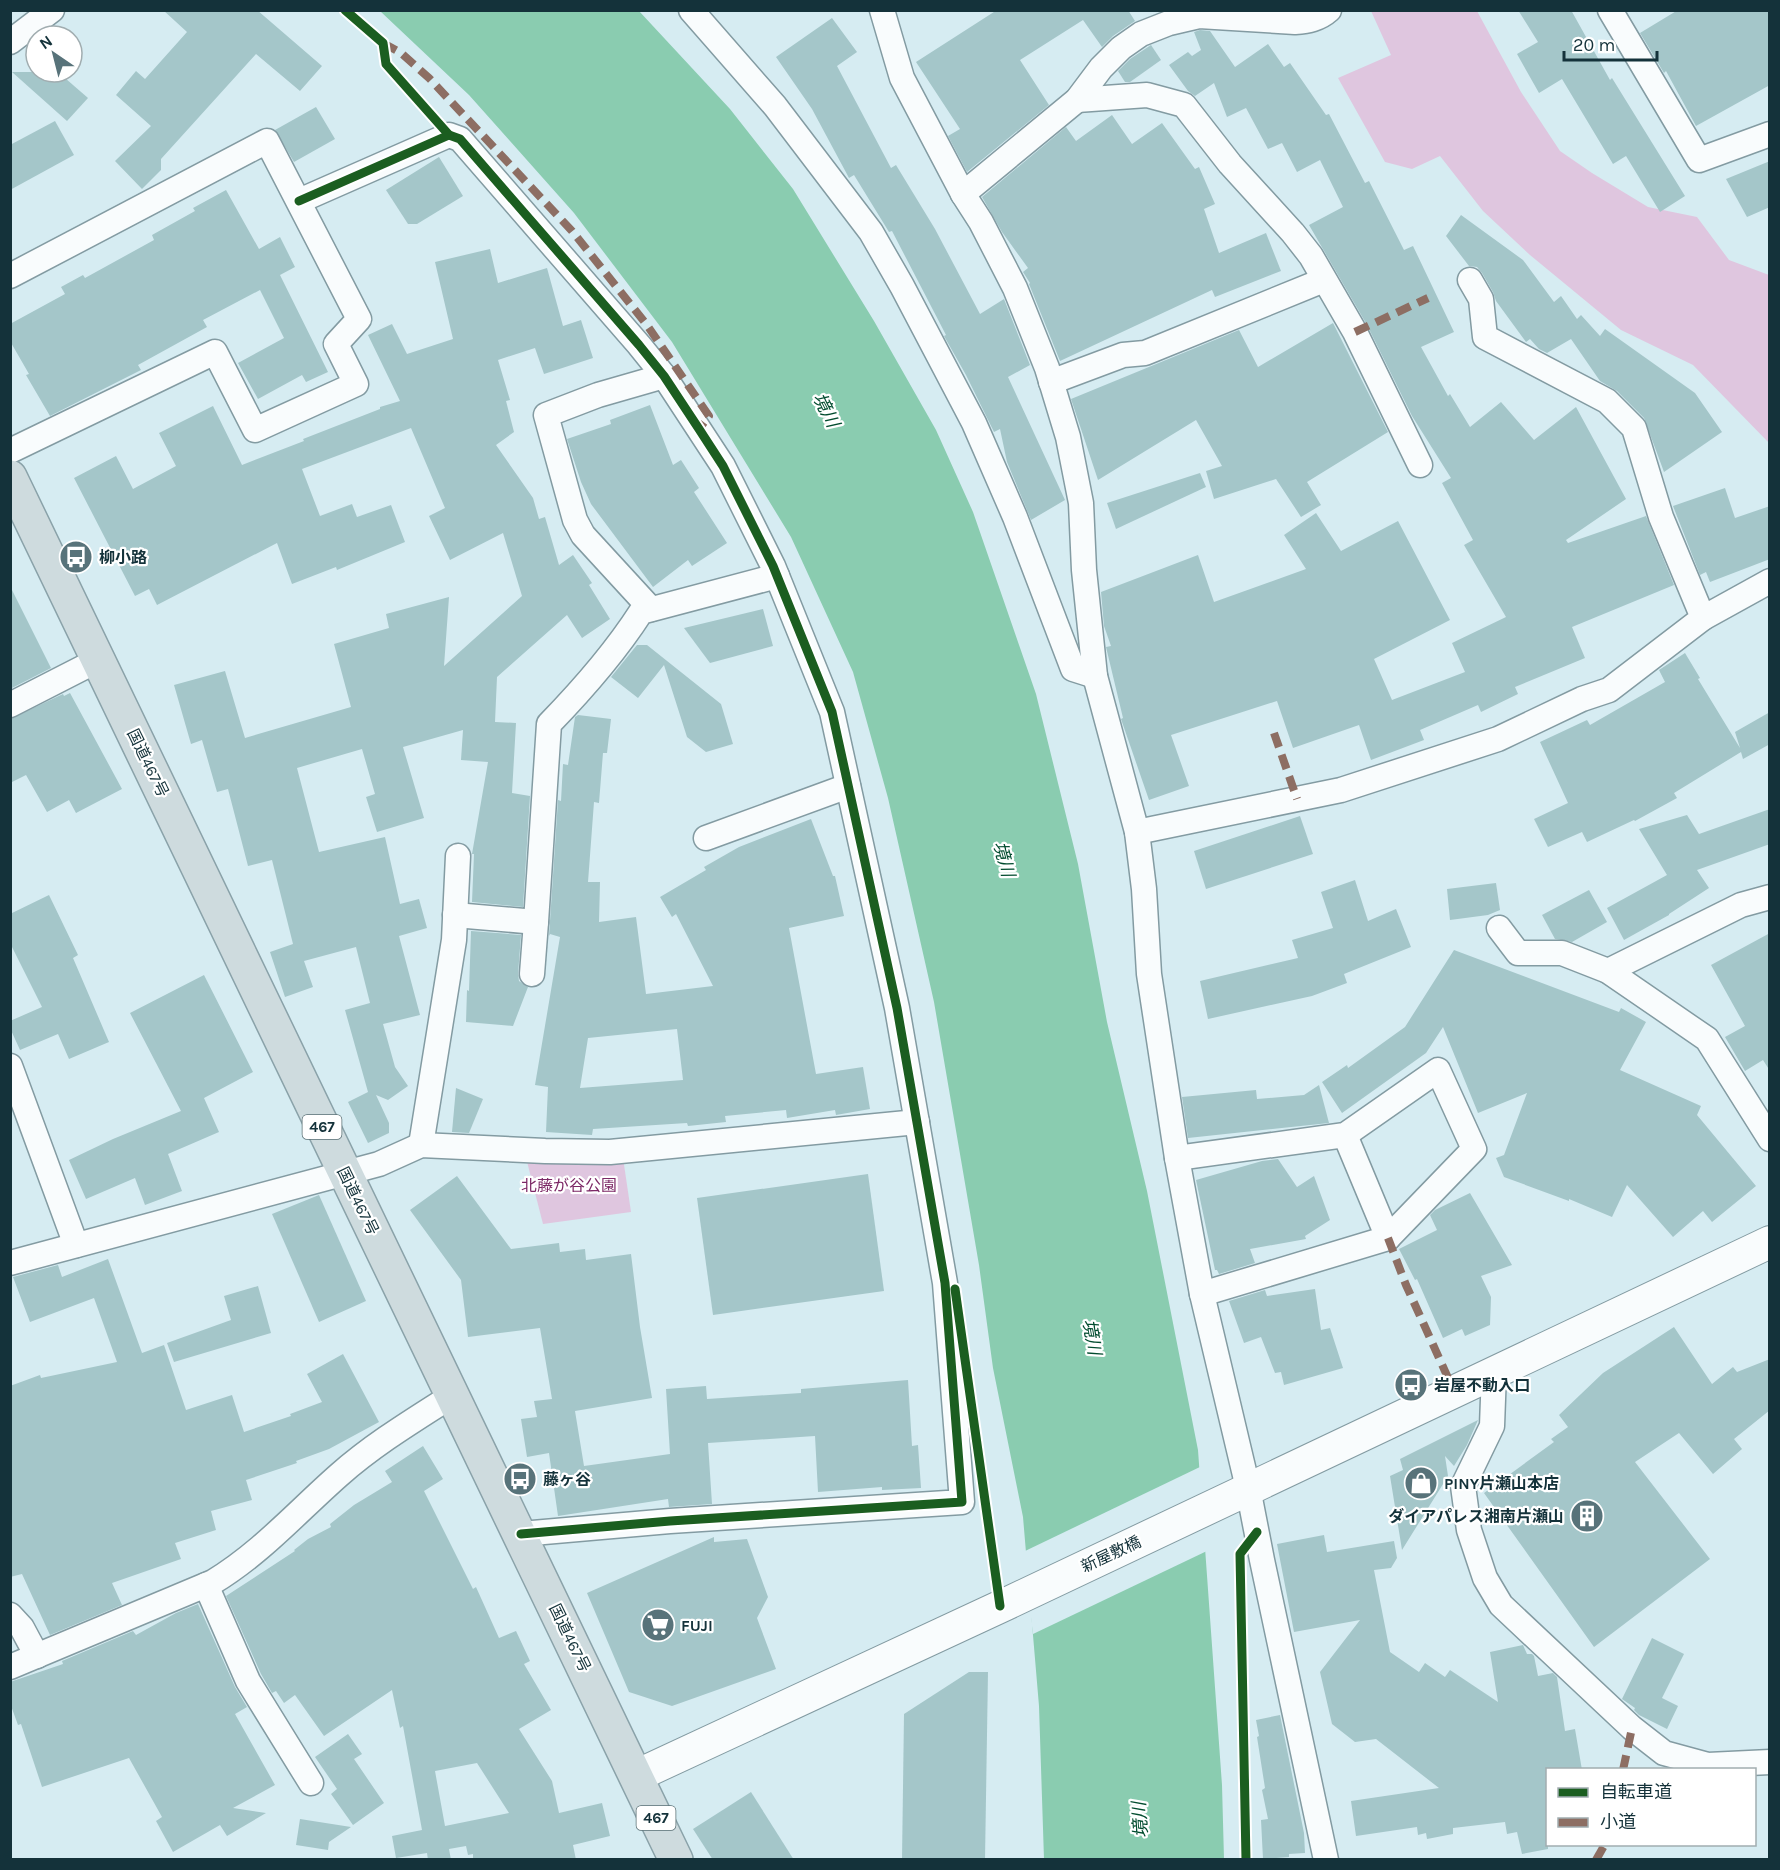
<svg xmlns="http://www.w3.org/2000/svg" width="1780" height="1870" font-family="Karla,'Noto Sans JP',sans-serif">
	<rect width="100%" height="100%" fill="#d6ecf2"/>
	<g fill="#dfc6df">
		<path d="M1371,11H1477L1521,92L1560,151L1592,173L1648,207L1697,217L1729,260L1769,275V443L1693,365L1621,330L1530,255L1483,211L1440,156L1412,169L1385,162L1338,78L1391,55Z"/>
		<path d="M524,1150L622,1151L631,1212L543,1224Z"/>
	</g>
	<path fill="#8accb0" d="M380,11H639L730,109L793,189L874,321L936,430L973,512L1036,694L1078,864L1107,1022L1147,1191L1198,1450L1222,1785L1224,1859H1044L1039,1706L1023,1517L993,1368L979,1265L934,1002L888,798L853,672L791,537L672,342L574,213L469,95Z"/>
	<path fill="#d6ecf2" d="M1202,1466L1209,1550L1033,1634L1023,1552Z"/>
	<g fill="#a4c6c9" fill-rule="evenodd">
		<path d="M163,10H257L322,66L300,91L256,54L161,159V170L142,189L115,161L151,126L116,95L136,71L145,79L187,32Z"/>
		<path d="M997,10H1128L1135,21L1113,36L1102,47L1083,20L1020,60L1049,105L967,172L948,136L960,129L916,62Z"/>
		<path d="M1518,10H1571L1610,80L1612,78L1685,196L1660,212L1626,156L1613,164L1562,79L1539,93L1517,54L1538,42Z"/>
		<path d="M1678,10H1770V85L1696,126L1666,71L1664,73L1640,33Z"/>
		<path d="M832,18L857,52L837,66L891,168L896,165L935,229L980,314L1004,299L1030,365L1008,377L1065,500L1031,520L1007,462L1000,429L994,432L966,375L944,336L946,335L892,231L889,232L854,175L849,178L812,109L776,57Z"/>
		<path d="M1200,30L1210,31L1235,67L1268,44L1284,67L1290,63L1326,115L1329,114L1365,183L1369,181L1404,250L1413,246L1454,332L1421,347L1448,396L1450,394L1470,427L1501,402L1534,440L1576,407L1626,499L1566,540L1568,543L1646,516L1674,585L1572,627L1585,658L1515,687L1518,694L1481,712L1478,705L1420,730L1424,740L1371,760L1359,725L1293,748L1277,701L1171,735L1189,786L1149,800L1121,719L1123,718L1106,647L1111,646L1104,626L1101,592L1198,555L1214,602L1306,569L1284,535L1316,513L1341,551L1398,521L1450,620L1374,659L1392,700L1465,672L1452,643L1506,617L1464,545L1473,540L1442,483L1451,478L1412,416L1367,325L1309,225L1343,207L1320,160L1297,172L1282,143L1268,149L1246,108L1227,117L1214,83L1195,96L1188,91L1169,65L1188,52L1192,56L1201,50L1194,32Z"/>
		<path d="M1151,45L1161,60L1130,82H1125L1118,71L1130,59Z"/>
		<path d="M12,72H58L88,98L67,121Z"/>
		<path d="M316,107L335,139L294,162L275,130Z"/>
		<path d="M1112,115L1132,144L1162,123L1195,169L1199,167L1215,204L1204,209L1219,253L1266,233L1281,271L1215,297L1212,290L1060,361L1029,284L1030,283L1023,272L1028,268L1002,232L982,197L1066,127L1076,141Z"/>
		<path d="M55,121L74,155L10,190V145Z"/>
		<path d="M439,157L463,196L417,224H408L386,190Z"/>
		<path d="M1770,161V207L1747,217L1726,179Z"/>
		<path d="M226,190L259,249L280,237L295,267L280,275L328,372L306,382L302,375L258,399L238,363L284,338L260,290L203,320L207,327L138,365L141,370L50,416L26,375L29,374L10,341V324L65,294L61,287L83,275L85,278L154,240L152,235L195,211L193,208Z"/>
		<path d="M1461,215L1523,260L1554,302L1561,296L1577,319L1581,315L1600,336L1605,329L1695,393L1722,432L1664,472L1644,418L1617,391L1600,381L1571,339L1547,353L1539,349L1530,339L1526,342L1496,301L1493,292L1482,273L1477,267L1469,266L1446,236Z"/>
		<path d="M490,249L498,283L547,268L563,326L581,320L593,358L544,374L535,348L498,360L510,400L506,401L514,432L496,445L533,498L539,519L545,517L559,565L573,555L592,583L589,585L610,619L582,638L567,615L497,677L495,722L516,723L512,793L530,796L523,907L472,902L474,854H472L488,762L461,760L463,730L403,747L424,818L377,832L366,797L375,794L362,749L297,768L319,852L385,837L400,904L419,899L427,928L399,936L420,1015L383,1024L395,1067L408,1086L388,1100L376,1095L389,1123V1133L368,1143L348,1102L368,1092L345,1010L370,1003L356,947L304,961L313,987L285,997L270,952L293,944L272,860L248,866L228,789L217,792L202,740L191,744L174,685L225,671L245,738L351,707L334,644L389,628L386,614L449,597L444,666L522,596L503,533L450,560L429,516L445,508L411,428L302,469L320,516L352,504L357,517L391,505L405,542L337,570L336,567L292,584L277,543L157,605L149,589L135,596L74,478L116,456L133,489L176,466L159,433L213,406L242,465L304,441L303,439L380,409V407L400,401L368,335L392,324L407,354L453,339L435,262Z"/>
		<path d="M1333,323L1388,432L1307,482L1321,505L1301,517L1276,479L1214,499L1206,471L1222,466L1196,420L1098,480L1071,399L1239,330L1258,367Z"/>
		<path d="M650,405L673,465L681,460L699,488L694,492L727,543L692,566L688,560L653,587L591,504L581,482L567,439L611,424L610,420Z"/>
		<path d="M1200,473L1206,487L1116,529L1107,503Z"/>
		<path d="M1725,488L1735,518L1770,506V559L1710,582L1706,572L1700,575L1673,506Z"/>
		<path d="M10,586L51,668L10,689Z"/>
		<path d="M763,609L773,646L710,663L684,628Z"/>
		<path d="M637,645H647L721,704L733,744L706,752L687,737L664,665L638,698L611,677Z"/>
		<path d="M1685,653L1700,678L1698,679L1740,748L1735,732L1770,712V744L1743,759L1741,752L1674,793L1677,798L1635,821L1634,820L1587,842L1582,832L1548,847L1534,819L1568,803L1540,742L1587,720L1590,725L1665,682L1659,670Z"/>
		<path d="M70,693L122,789L76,813L69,800L47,812L26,775L10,783V719L63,694L64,696Z"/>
		<path d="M578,715L611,719L607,753H603L599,803L594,802L588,882H600L599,922L636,917L646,994L713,986L676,914L672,917L660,897L706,870L704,867L739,847L811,819L833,876H835L844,916L789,928L816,1074L863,1067L870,1109L836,1115L835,1110L787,1118L786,1110L725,1116L726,1122L688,1126L687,1123L593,1129L592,1135L546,1132L548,1087L535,1085L560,937L550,934L549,936L558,800L561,801L563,764L568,765L575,717ZM677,1029L683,1080L580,1088L588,1038Z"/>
		<path d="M1770,809V844L1697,870L1709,888L1669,914V915L1624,940L1607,908L1667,875L1639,829L1687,815L1699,834Z"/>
		<path d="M1300,816L1313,854L1206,889L1194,851Z"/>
		<path d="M1355,880L1368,921L1396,909L1411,947L1344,974L1347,983L1312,996L1208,1019L1200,981L1298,958L1292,940L1333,928L1321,892Z"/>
		<path d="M1496,883L1500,910L1488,915L1450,920L1447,889Z"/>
		<path d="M1589,890L1607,922L1572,942L1555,939L1542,915Z"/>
		<path d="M49,895L78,955L73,958L109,1042L69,1059L58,1034L20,1050L10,1028V1021L42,1007L10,943V914Z"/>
		<path d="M471,931L521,935L518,974L519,981L528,987L513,1026L466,1022L467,990L469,991Z"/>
		<path d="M1770,933V1071L1763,1060L1745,1071L1725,1037L1745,1026L1711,965Z"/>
		<path d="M1454,950L1619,1012L1621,1008L1646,1022L1620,1070L1701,1106L1697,1115L1756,1186L1712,1222L1703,1211L1673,1237L1627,1185L1612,1217L1569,1199V1201L1504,1177L1496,1158L1504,1155L1527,1093L1478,1113L1443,1027L1426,1053L1342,1113L1322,1082L1347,1065L1348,1068L1405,1027Z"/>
		<path d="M204,975L253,1072L204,1098L219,1132L168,1154L182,1191L145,1205L135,1178L86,1199L69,1160L113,1139L181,1111L130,1013Z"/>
		<path d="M1319,1085L1329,1123L1188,1138L1182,1097L1256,1090L1257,1099L1304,1095Z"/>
		<path d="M456,1088L483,1099L469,1133L452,1132Z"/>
		<path d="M1278,1159L1297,1187L1314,1176L1330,1220L1305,1236L1306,1239L1250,1249L1255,1263L1219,1274L1217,1270H1215L1196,1180L1262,1161Z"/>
		<path d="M868,1174L884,1291L713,1315L697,1198Z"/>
		<path d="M457,1176L511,1249L559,1243L560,1252L585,1249L586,1260L631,1254L640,1327L652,1398L575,1411L584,1466L670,1454L666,1389L706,1386L707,1399L801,1393V1389L908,1380L912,1446L918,1445L921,1488L882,1490V1487L818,1492L815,1436L708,1443L712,1504L669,1507L668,1499L558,1516L549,1453L527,1457L521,1419L537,1417L534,1401L552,1399L540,1328L468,1337L461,1280L410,1210Z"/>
		<path d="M1470,1193L1512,1265L1481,1276L1491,1297L1490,1325L1465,1336L1462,1329L1443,1338L1417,1279L1415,1280L1399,1249L1437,1230L1430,1215L1435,1210Z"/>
		<path d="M319,1195L366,1301L319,1322L272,1214Z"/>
		<path d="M108,1259L142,1353L164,1345L186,1410L232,1395L244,1432L291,1416L290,1414L322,1402L307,1374L343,1354L379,1422L329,1449L296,1461L297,1463L246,1480L252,1500L211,1511L216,1530L175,1543L181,1559L112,1583L122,1605L50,1635L22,1574L10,1577V1386L40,1375L41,1378L117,1362L94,1298L30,1322L13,1277L58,1265L62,1277Z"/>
		<path d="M258,1286L271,1333L174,1362L167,1343L231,1320L224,1296Z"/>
		<path d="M1315,1289L1321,1330L1330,1328L1343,1368L1284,1385L1281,1372L1275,1373L1261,1337L1244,1343L1229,1301L1265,1290L1267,1296Z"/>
		<path d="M1674,1327L1712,1384L1733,1367L1737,1372L1770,1359V1410L1734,1439L1742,1449L1713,1474L1679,1433L1635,1462L1710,1559L1594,1647L1484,1493L1554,1442L1551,1439L1568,1427L1559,1415L1603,1373Z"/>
		<path d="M1478,1420L1467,1445L1454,1466L1445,1456L1448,1476L1402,1550L1390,1476L1403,1470L1400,1459Z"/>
		<path d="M423,1446L443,1479L424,1491L473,1589L476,1587L499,1638L516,1631L530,1661L524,1664L551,1710L519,1729L552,1781L559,1813L602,1803L610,1836L573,1845L576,1860H473V1854L468,1855L466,1846L449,1849L451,1860H428L427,1853L396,1858L392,1836L422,1830L403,1726L400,1728L392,1690L324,1736L295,1695L284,1703L276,1691L272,1693L261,1674L226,1596L295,1551L294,1550L308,1539L331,1527L330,1524L354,1505L392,1482L385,1471ZM477,1763L509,1813L445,1826L435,1771Z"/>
		<path d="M1324,1535L1327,1552L1394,1541L1397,1558L1391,1568L1374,1570L1390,1652L1419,1672L1425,1663L1445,1677L1450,1670L1498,1702L1490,1652L1523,1645L1527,1654H1532L1534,1656L1538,1676L1553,1673L1557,1677L1565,1731L1575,1729L1582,1770H1548V1849L1522,1854L1517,1832L1507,1834L1505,1822L1453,1828V1834L1427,1839L1426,1833L1418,1835L1417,1827L1356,1836L1351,1801L1439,1788L1376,1739L1355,1742L1332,1724L1320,1672L1360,1620L1294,1632L1277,1544Z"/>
		<path d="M714,1537V1542L747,1539L768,1597L757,1618L776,1669L672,1706L629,1692L587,1593Z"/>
		<path d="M198,1604L235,1687L247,1707L235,1714L275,1785L233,1808L266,1813L227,1836L220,1825L173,1852L156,1821L162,1817L129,1758L42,1787L21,1724L18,1725L10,1703V1682L63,1664L62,1661L133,1631L136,1635L176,1613Z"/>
		<path d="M1652,1638L1684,1654L1662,1698L1678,1706L1667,1729L1639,1715L1634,1710L1635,1708L1622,1699Z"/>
		<path d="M969,1672H988L985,1860H902L904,1714Z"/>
		<path d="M1280,1715L1304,1833L1305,1853L1289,1854V1857L1263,1859L1261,1820L1268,1819L1262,1790L1265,1788L1257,1737L1259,1736L1256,1720Z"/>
		<path d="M348,1734L362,1754L354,1759L384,1803L353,1825L331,1794L337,1789L315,1757Z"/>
		<path d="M751,1792L794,1860H713L693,1829Z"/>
		<path d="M300,1819L351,1827L329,1842L328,1850L296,1845Z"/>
	</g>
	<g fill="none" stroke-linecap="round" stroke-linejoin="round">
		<defs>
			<g id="minor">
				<path d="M691,10L775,106L871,232L902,286L974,423L1015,517L1073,669L1095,676"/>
				<path d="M882,10L902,78L963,194L981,222L1015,288L1047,368L1068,437L1081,503L1084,570L1095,676L1137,832L1144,889L1149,974L1177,1158L1202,1294L1248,1488L1262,1560L1326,1860"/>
				<path d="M1610,10L1699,160L1770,134"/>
				<path d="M10,42L52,10"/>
				<path d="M1077,100L1147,95L1184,105L1230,164L1293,233L1311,256L1355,332L1420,465"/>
				<path d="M963,194L1077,100L1101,68L1121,48L1141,34L1169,23L1199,16L1295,22C1308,21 1319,19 1329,10"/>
				<path d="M299,201L449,135L460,139L639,345L664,376L723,466L773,566L832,712L897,1008L945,1283L962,1502L670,1521L521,1534"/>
				<path d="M10,276L267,141L359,319L336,344L356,384L255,430L215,352L10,451"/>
				<path d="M1051,382L1123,355L1145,353L1324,280"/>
				<path d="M651,609L583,535L575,520L546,415L598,395L664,376"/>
				<path d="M1703,618L1770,581"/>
				<path d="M10,705L98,660"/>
				<path d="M1137,832L1341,790L1498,739L1582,699L1609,690L1703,618L1661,517L1634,428L1607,401L1485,337L1481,299L1470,280"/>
				<path d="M706,838L848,786"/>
				<path d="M455,915L536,922L549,724C583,689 614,654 641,612L777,576"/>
				<path d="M1499,928L1518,953H1562L1608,971L1707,1039L1770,1139"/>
				<path d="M1608,971L1741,905L1770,897"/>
				<path d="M532,974L536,922"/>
				<path d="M10,1066L76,1245"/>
				<path d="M1345,1135L1388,1238"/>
				<path d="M421,1145L454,940L458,856"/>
				<path d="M1177,1158L1345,1135L1438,1070L1474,1149L1388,1238L1202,1294"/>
				<path d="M10,1263L379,1164L421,1145L545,1151L610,1152L917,1122"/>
				<path d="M1494,1372L1492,1426L1463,1486L1469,1530L1485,1578L1501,1605L1632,1728L1664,1753L1708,1765L1770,1762"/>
				<path d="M206,1585L248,1681L311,1783"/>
				<path d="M10,1615L22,1628L37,1656"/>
				<path d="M10,1667L213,1582C261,1553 297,1512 339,1475C374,1444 414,1420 453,1395"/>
			</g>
			<path id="tertiary" d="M636,1776L1006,1604L1770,1242"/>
			<path id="trunk" d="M10,477L676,1860"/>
		</defs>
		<use href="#minor" stroke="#839ba2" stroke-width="27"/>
		<use href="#tertiary" stroke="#839ba2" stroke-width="34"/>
		<use href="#trunk" stroke="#8aa2a9" stroke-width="36"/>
		<use href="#minor" stroke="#f9fcfd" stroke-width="24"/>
		<use href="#tertiary" stroke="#f9fcfd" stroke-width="32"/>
		<use href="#trunk" stroke="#cedbde" stroke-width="33"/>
		<g stroke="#8d6e63" stroke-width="8" stroke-dasharray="15 8" stroke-linecap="butt">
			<path d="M383,43L401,53L429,78L572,231L647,325L709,416L699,429"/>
			<path d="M1355,332L1428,298"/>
			<path d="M1274,733L1297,799"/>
			<path d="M1388,1238L1406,1285L1454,1391"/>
			<path d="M1623,1770L1632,1728"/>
			<path d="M1596,1860L1605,1844"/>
		</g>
		<defs>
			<g id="cycleway">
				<path d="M345,10L383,43L386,64L449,135L460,139L639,345L664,376L699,429L723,466L773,566L832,712L897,1008L945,1283L962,1502L670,1521L521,1534"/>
				<path d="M299,201L449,135"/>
				<path d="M955,1289L1000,1606"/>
				<path d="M1246,1860L1240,1554L1257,1532"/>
			</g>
		</defs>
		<use href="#cycleway" stroke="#fff" stroke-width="13"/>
		<use href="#cycleway" stroke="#1b5e20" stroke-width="9"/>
	</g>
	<defs>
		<symbol id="bus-disc" viewBox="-11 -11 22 22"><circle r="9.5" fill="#58737a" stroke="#fff"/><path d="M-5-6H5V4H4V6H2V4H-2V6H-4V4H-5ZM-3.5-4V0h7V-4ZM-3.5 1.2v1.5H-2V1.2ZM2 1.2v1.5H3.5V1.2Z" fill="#fff"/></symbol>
		<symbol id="shop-disc" viewBox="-11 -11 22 22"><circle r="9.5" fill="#58737a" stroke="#fff"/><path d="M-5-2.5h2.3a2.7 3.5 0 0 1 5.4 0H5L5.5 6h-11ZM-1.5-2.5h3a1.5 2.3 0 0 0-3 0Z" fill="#fff"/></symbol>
		<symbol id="building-disc" viewBox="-11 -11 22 22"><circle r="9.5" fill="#58737a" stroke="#fff"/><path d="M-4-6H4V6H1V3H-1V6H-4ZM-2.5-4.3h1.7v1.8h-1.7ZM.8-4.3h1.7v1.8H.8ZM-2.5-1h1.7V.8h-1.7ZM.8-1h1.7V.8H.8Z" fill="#fff"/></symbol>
		<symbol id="supermarket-disc" viewBox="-11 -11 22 22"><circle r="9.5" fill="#58737a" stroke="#fff"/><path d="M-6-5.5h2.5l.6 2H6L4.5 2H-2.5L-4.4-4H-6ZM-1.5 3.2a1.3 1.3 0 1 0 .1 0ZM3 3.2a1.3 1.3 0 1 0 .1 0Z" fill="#fff"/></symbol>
	</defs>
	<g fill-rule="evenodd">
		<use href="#bus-disc" x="57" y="538" width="38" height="38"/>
		<use href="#bus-disc" x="1392" y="1366" width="38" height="38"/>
		<use href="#bus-disc" x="501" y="1460" width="38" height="38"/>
		<use href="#shop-disc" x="1402" y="1464" width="38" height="38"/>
		<use href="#building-disc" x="1568" y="1497" width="38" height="38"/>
		<use href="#supermarket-disc" x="639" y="1606" width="38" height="38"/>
	</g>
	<g text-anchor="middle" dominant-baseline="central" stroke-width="4.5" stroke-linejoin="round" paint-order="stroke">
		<g fill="#fff" stroke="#5a7075" stroke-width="1.5">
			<rect x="302.5" y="1115" width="39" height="24" rx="4.5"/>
			<rect x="636.5" y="1806" width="39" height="24" rx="4.5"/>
		</g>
		<g font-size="15" font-weight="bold" fill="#14323a">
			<text x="322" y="1127">467</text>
			<text x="656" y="1818">467</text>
		</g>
		<g font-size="16" font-weight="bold" fill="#14323a" stroke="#fff" text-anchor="start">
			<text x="99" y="557">柳小路</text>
			<text x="1434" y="1385">岩屋不動入口</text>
			<text x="543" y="1479">藤ヶ谷</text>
			<text x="1444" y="1483">PINY片瀬山本店</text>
			<text x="1564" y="1516" text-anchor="end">ダイアパレス湘南片瀬山</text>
			<text x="681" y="1625">FUJI</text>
		</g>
		<g font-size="16" fill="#14323a" stroke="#fff">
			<text transform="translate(148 763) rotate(64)">国道467号</text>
			<text transform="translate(358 1201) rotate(64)">国道467号</text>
			<text transform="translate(1111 1554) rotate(-25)">新屋敷橋</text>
			<text transform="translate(570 1638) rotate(64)">国道467号</text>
		</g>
		<g font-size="16" fill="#7c2866" stroke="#fff">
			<text x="569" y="1185">北藤が谷公園</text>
		</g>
		<g font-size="18" font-style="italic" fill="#024c2f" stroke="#fff">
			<text transform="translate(826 410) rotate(63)">境川</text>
			<text transform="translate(1004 859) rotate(75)">境川</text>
			<text transform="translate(1092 1337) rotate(80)">境川</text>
			<text transform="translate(1140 1820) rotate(-94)">境川</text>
		</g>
	</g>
	<rect width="1780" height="1870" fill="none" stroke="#14323a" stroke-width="24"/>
	<rect x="1546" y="1768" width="210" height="78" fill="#ffffff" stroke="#a1adb0" stroke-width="1.5"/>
	<rect x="1558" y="1788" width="30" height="9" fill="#1b5e20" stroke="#a1adb0" stroke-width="1.5"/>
	<text x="1600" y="1798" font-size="18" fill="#14323a">自転車道</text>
	<rect x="1558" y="1818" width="30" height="9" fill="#8d6e63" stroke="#a1adb0" stroke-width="1.5"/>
	<text x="1600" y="1828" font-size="18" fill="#14323a">小道</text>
	<g transform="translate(54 54) rotate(325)"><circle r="28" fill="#ffffff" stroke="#a1adb0" stroke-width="1.5"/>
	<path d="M0-4.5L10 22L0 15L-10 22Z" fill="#58737a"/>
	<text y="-9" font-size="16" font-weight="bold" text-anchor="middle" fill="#14323a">N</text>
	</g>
	<path d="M1564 51v9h93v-9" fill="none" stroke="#14323a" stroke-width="3"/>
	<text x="1573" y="51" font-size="18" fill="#14323a" stroke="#ffffff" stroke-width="4.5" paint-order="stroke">20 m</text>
</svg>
